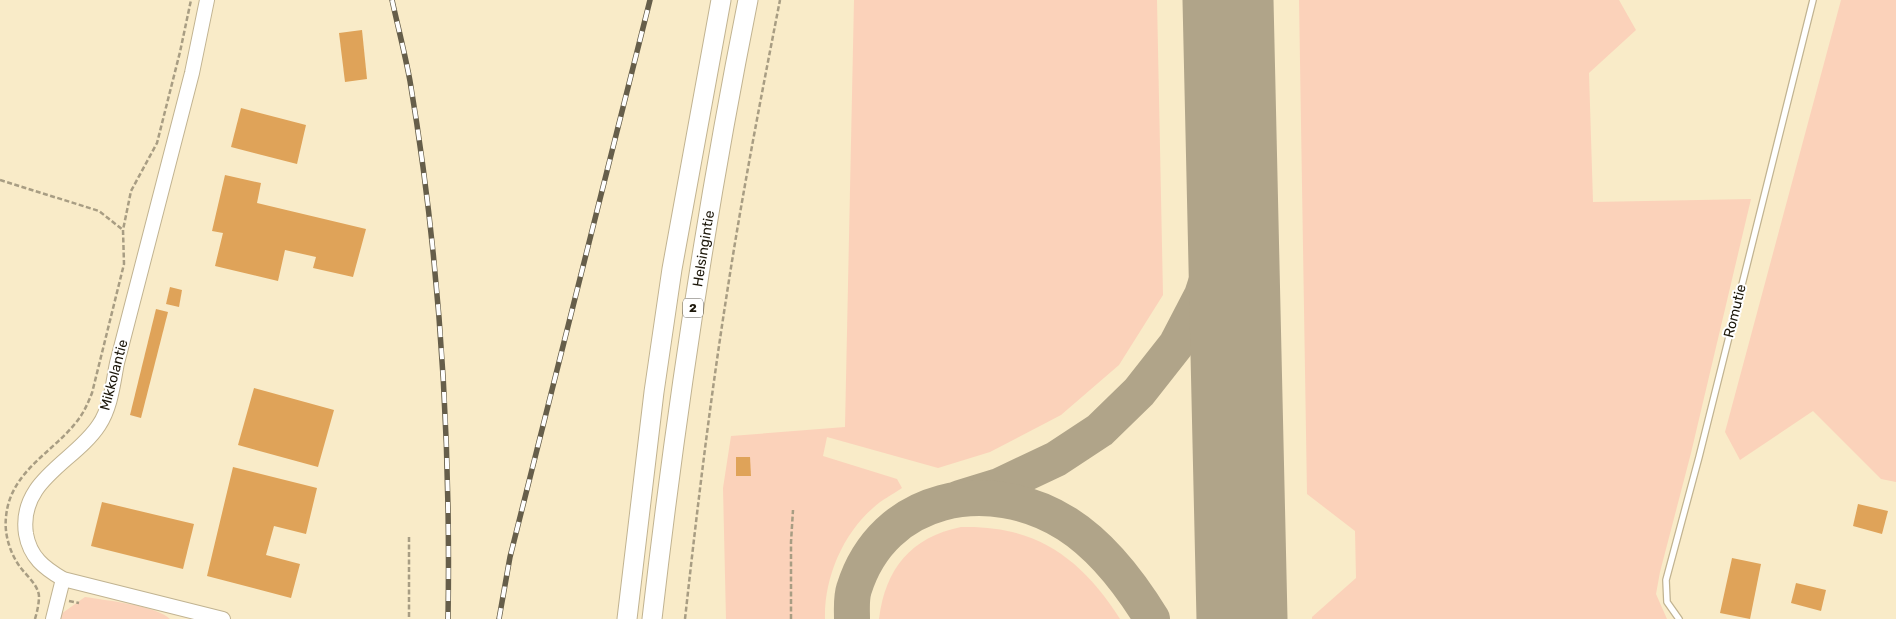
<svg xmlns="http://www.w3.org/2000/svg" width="1896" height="619" font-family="Rubik,sans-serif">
	<rect width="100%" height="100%" fill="#f9ebc8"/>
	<g fill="#fbd2ba">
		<path d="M854,0H1157L1163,295L1119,365L1061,415L990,452L938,468L827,437L823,456L897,479L902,488C892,495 881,500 873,508C842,535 824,579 825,619H726L723,488L731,436L845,427Z"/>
		<path d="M1299,0H1619L1636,30L1589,73L1593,202L1751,199L1691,453L1660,572L1656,594L1667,619H1312V617L1356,578L1355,531L1307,494Z"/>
		<path d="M1841,0H1896V482L1881,479L1813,411L1740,460L1725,432Z"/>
		<path d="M961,527C1036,525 1081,558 1120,619H879C885,569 911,537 961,527Z"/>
		<path d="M85,597C104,600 158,606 170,619H60L61,614Z"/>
	</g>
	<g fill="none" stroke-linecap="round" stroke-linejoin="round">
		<g stroke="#b0a489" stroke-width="36">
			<path d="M960,498L999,486L1056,459L1100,430L1139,392L1176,345L1202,295L1221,237L1232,169"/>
			<path d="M852,619C852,609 851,598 854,589C883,495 989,475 1067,524C1103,547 1130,583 1152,619"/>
		</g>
		<path stroke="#b0a489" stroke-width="91" d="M1228,0L1242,619"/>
	</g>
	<g fill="#dfa359">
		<path d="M362,30L367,79L345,82L339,33Z"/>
		<path d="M241,108L306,125L297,164L231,147Z"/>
		<path d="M225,175L261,183L257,203L366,229L353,277L313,268L316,257L285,250L278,281L215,266L223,233L212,231Z"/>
		<path d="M170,287L182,290L179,307L166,304Z"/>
		<path d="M156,309L168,312L141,418L130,415Z"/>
		<path d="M254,388L334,410L318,467L238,445Z"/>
		<path d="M736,457H750L751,476H736Z"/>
		<path d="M233,467L317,488L306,534L274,526L266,555L300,564L291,598L207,576Z"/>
		<path d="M102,502L194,524L183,569L91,546Z"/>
		<path d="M1858,504L1888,511L1882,534L1853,526Z"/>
		<path d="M1732,558L1761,564L1750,619L1720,613Z"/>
		<path d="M1796,583L1826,590L1821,611L1791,603Z"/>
	</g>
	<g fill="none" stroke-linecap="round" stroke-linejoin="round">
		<defs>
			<path id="service" d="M1679,619L1667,602L1666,580L1699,457L1813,0"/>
			<g id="tertiary">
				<path d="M207,0L192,73L117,363C113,383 111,407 99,425C75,462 18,480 26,534C30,557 44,568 63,579L223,619"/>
				<path d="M53,619L63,579"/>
			</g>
			<g id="trunk">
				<path d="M627,619L654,392L672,269L721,0"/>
				<path id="s1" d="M652,619C676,411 707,205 748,0"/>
			</g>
		</defs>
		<use href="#service" stroke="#c1b391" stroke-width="8"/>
		<use href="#tertiary" stroke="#c1b391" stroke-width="16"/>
		<use href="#trunk" stroke="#c1b391" stroke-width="21"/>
		<g stroke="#a89d83" stroke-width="2.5" stroke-dasharray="5 2.5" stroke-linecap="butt">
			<path d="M0,180L99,211L123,230"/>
			<path d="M409,537V619"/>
			<path d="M69,601L79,603"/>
			<path d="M35,619C37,612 39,604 39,596C38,585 27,576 20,567C10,553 4,534 6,517C10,471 53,453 78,420C84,412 88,403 92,393L124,264L123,230L131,191L157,143L180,52L191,0"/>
			<path d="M685,619C697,510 710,401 727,293C742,195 761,97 780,0"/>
			<path d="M791,619V542L793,510"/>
		</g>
		<use href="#service" stroke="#fff" stroke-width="5.5"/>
		<use href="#tertiary" stroke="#fff" stroke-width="14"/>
		<use href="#trunk" stroke="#fff" stroke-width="19"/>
		<defs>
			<g id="rail">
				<path d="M392,0C398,27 405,54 410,81C440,259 451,439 448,619"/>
				<path d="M499,619L510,557L650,0"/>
			</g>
		</defs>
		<use href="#rail" stroke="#665e4a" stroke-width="5.5"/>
		<use href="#rail" stroke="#fff" stroke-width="4" stroke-dasharray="11" stroke-linecap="butt"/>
	</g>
	<g text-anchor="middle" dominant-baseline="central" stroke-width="4" stroke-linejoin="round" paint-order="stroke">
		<rect fill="#fff" stroke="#615d54" stroke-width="1" x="683" y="298.5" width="20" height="19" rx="4"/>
		<g font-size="12" font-weight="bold" fill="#1d180b">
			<text x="693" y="308">2</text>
		</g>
		<g font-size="14" fill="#1d180b" stroke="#fff">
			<text stroke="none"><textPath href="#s1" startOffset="374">Helsingintie</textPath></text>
			<text transform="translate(1735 311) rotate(-76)">Romutie</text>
			<text transform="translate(114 375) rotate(-75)">Mikkolantie</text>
		</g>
	</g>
</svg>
